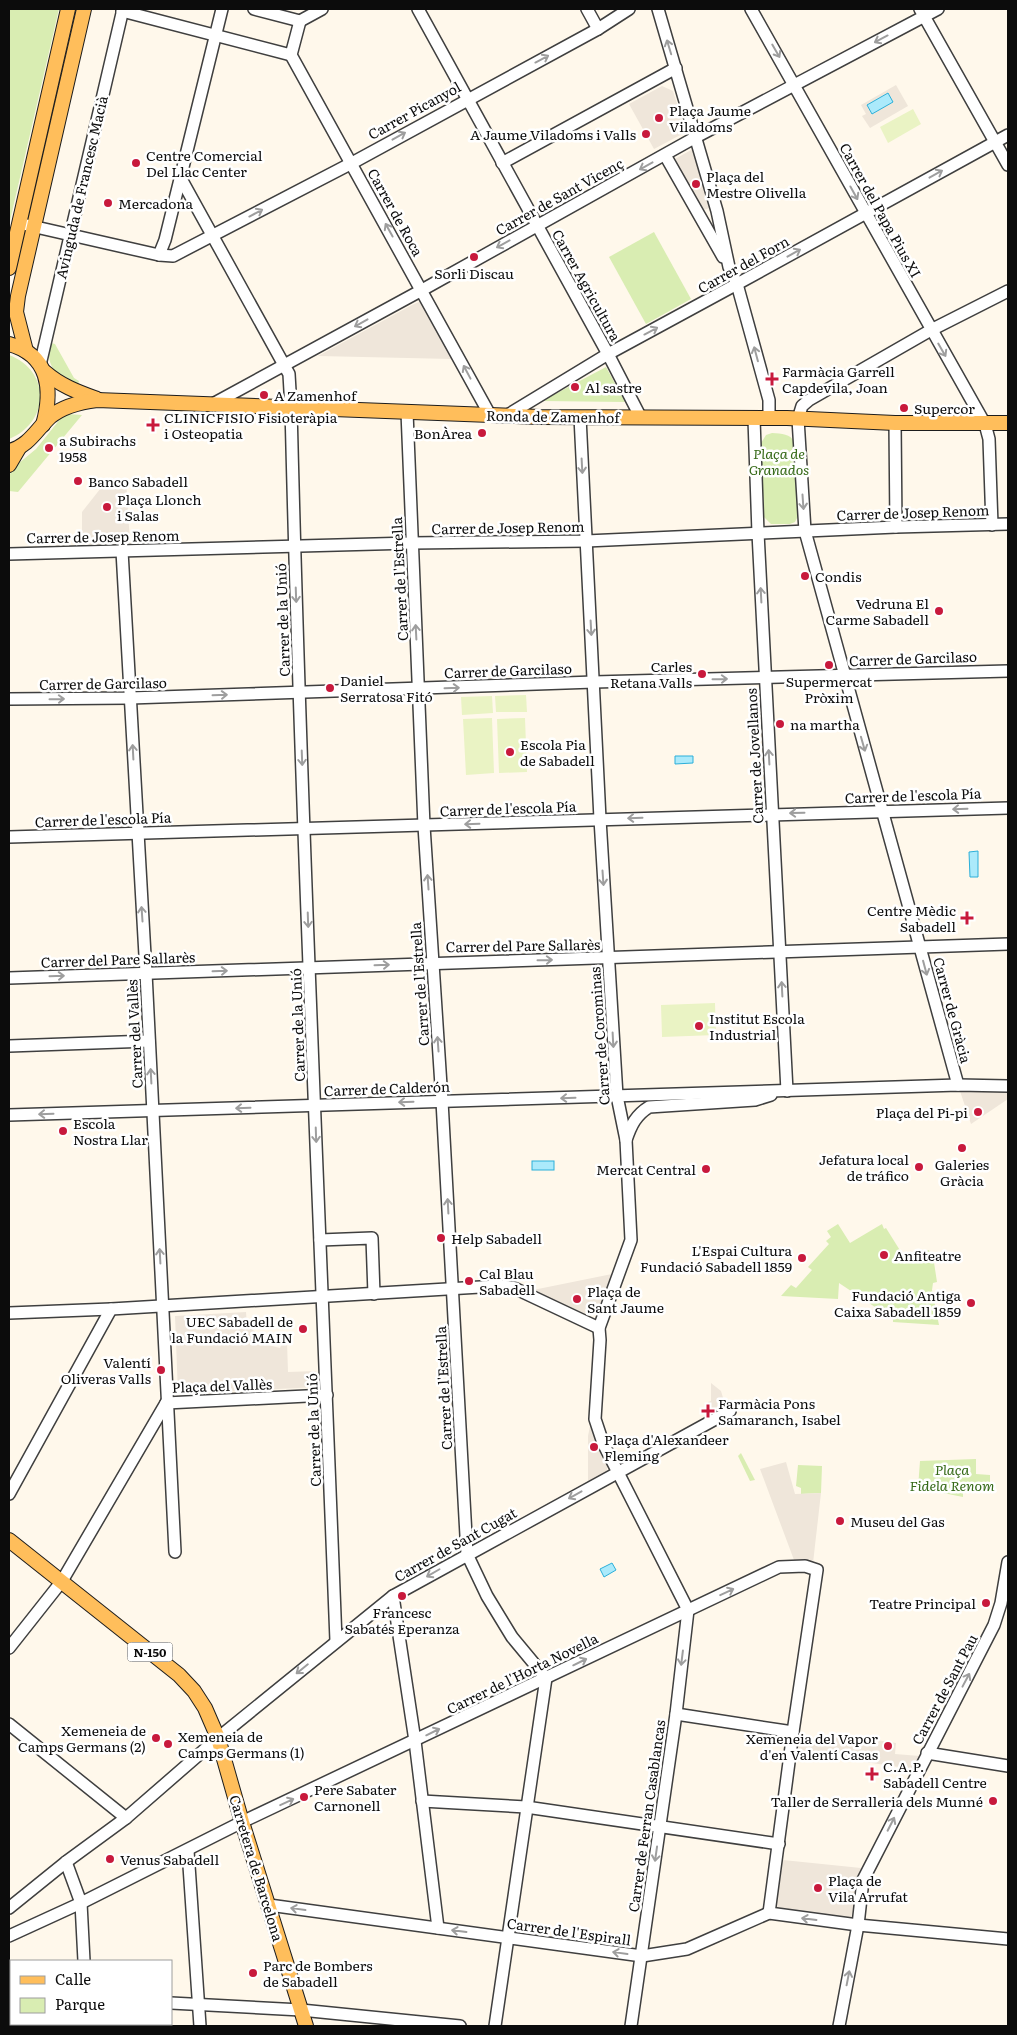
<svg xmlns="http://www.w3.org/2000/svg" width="1017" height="2035" font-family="Literata,serif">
	<rect width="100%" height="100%" fill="#fff8eb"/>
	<g fill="#d9edb2">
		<path d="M9,9H59L9,225Z"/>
		<path d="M654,232L691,299L646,324L609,257Z"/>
		<path d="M51,343L55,344L74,378L79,381L78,385C58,375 44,369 51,343Z"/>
		<path d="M9,355C51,371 50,422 9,439Z"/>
		<path d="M606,367L625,402L542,401Z"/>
		<path d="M68,414L82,415L18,492L9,491V476L13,468L36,449L61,418Z"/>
		<path d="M772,433C782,434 790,433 795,443L799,514L795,522L790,524H771L764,517L761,443L766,435Z"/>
		<path d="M838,1224L850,1243L882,1224L884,1229L886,1228L906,1260L929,1250L930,1256H933L937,1282L933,1283L932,1290L939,1325L893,1322V1319L839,1283L838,1299L781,1296L791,1285L796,1288L812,1270L808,1267L829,1244L826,1241L831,1237L827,1231Z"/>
		<path d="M741,1453L755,1480L750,1481L738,1456Z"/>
		<path d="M976,1459V1474L990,1475V1489L976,1490L975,1491L963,1490V1497L918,1488L920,1461Z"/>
		<path d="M798,1465L822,1466L821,1493L801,1494V1488L796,1486Z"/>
	</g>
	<g fill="#eaf3c4">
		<path d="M913,109L921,124L888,143L880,127Z"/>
		<path d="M526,695L527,712H496L495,696Z"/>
		<path d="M492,696L493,713L462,715L461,697Z"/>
		<path d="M492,718L494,773L466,775L463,719Z"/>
		<path d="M525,718L527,772L499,773L497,719Z"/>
		<path d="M715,1003L716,1035L662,1037L661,1005Z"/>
	</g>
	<g fill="#efe6da">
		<path d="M896,85L908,106L870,128L862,116L866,114L861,105Z"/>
		<path d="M662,86L673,91L686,132L654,149L629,104Z"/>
		<path d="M693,149L710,208L703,210L675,159Z"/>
		<path d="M421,301L452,359L318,356L412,305Z"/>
		<path d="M108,479H126L130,543L82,544V512Z"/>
		<path d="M958,1085L1008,1086V1099L971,1124Z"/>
		<path d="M612,1274L598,1309L586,1314L533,1290Z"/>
		<path d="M246,1312L247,1326L257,1333L256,1342L280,1348L283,1341L287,1342L288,1372L316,1371L317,1387L178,1394L175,1316Z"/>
		<path d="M711,1383L721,1391L726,1408L711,1416L708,1402L711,1401Z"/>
		<path d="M590,1426L607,1465V1472L588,1483V1436Z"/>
		<path d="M786,1462L795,1494L821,1493L813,1563L794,1560L760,1469Z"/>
		<path d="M830,1733L896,1743L895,1754L920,1756L913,1769L796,1752L798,1739L829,1743Z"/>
		<path d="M783,1860L861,1868L851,1919L776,1907Z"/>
	</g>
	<g fill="#abeafb" stroke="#2cafd9">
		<path d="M888,93L893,102L872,114L867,105Z"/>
		<path d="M675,756H693V763L675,764Z"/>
		<path d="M978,851V877H970L969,852Z"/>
		<rect x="532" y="1161" width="22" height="9"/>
		<path d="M612,1563L616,1570L604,1577L600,1569Z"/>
	</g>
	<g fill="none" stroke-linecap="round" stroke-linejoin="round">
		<defs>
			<g id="minor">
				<path d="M254,9L300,21L322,9"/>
				<path d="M418,9L608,354L641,418"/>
				<path d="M587,9L598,29"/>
				<path d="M658,9L717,211L729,267L737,284L769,400V419"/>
				<path d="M751,9L985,424L989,439L992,525"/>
				<path d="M920,9L1008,165"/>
				<path d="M122,11L291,55"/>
				<path d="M300,21L291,55L490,415"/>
				<path d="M665,155L723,257"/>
				<path d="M502,163L676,68"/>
				<path d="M180,177L289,374L291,408C301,819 320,1230 336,1641"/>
				<path d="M27,225L159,255L173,256L352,163L598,29L629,9"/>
				<path d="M159,255L165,240L222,9"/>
				<path d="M40,365L123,9"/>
				<path d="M211,405L422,290L696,137L938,9"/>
				<path d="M407,412L424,826L442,1101L467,1554L487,1596L512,1637L546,1678L495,2026"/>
				<path d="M506,416L608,354L737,284L1008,135"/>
				<path d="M580,417L600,819L617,1096L626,1140L631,1240L599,1328L600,1340L595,1419L603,1443L688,1610L676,1714L631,2026"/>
				<path d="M754,419L758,533L787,1091"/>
				<path d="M895,423L896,527"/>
				<path d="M122,551L146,973L175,1552"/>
				<path d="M9,554L412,543L586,541L896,527L1008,524"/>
				<path d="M9,699L130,698L594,682L1008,671"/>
				<path d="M9,837L1008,808"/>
				<path d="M9,978L1008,944"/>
				<path d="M9,1046L149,1041"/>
				<path d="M958,1085L805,531L798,419L802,406L809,400L931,330L1008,291"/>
				<path d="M9,1115L958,1085L1008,1086"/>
				<path d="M626,1140C631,1125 636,1115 649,1107L755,1100L771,1095"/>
				<path d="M320,1240L372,1238L374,1294"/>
				<path d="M9,1313L111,1309L497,1286L512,1287L599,1328"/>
				<path d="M166,1403L327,1395"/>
				<path d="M9,1494L111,1309"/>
				<path d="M393,1596L415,1741L438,1928"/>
				<path d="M9,1648L62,1581L166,1403"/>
				<path d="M676,1714L793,1732"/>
				<path d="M9,1724L126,1818"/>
				<path d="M927,1753L1008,1766"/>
				<path d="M422,1801L526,1807L779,1844"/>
				<path d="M188,1851L200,2026"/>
				<path d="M66,1862L81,1903L84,1961"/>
				<path d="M269,1905L642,1956L687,1949L769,1913L858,1925L1008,1939"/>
				<path d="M9,1908L66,1862L126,1818L218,1738L393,1596L730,1411"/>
				<path d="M9,1936L81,1903L242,1822L779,1567L805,1566L817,1570L793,1732L769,1913"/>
				<path d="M9,1987H11"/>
				<path d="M171,2003L301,2010L460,2026"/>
				<path d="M85,2026V2024"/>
				<path d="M839,2026L858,1925L863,1880L994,1625L1001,1603L1008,1562"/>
			</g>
			<g id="major">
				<path d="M9,268L68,9"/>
				<path d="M9,344C49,355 53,389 43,425"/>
				<path d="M26,351L16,312L18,296L84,9"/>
				<path d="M45,372C61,386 78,392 97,399"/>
				<path d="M9,451C29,446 36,430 50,417C63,406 81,402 97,400L540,417L787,418L895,423H1008"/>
				<path d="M9,465L19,448"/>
				<path d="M9,1540L179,1675L194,1691L205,1708L218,1738L242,1822L306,2026"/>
			</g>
		</defs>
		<use href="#minor" stroke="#3f3f3f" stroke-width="14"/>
		<use href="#major" stroke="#1d1d1d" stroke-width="16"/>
		<use href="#minor" stroke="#fff" stroke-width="11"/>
		<use href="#major" stroke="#ffbe5b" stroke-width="14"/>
	</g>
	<defs><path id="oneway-shaft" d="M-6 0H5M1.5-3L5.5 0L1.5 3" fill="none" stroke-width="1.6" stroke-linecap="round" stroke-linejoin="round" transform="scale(1.25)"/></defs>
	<g stroke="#9e9e9e">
		<use href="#oneway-shaft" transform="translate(881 39) rotate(152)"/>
		<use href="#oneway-shaft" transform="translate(669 47) rotate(-107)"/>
		<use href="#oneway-shaft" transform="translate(776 51) rotate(60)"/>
		<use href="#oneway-shaft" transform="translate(542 59) rotate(-28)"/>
		<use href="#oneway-shaft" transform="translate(399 136) rotate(-29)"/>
		<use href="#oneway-shaft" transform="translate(646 166) rotate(151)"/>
		<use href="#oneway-shaft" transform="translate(936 174) rotate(-29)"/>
		<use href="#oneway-shaft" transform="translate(854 193) rotate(61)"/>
		<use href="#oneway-shaft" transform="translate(256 213) rotate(-28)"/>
		<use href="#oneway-shaft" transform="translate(389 230) rotate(-119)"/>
		<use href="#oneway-shaft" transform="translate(503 244) rotate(151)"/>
		<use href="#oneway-shaft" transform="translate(794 253) rotate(-29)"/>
		<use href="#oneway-shaft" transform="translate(361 323) rotate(151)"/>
		<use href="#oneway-shaft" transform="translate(651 331) rotate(-28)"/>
		<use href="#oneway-shaft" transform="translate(942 350) rotate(60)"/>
		<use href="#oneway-shaft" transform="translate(756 354) rotate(-105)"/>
		<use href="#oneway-shaft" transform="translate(467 372) rotate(-118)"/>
		<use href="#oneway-shaft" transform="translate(582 466) rotate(87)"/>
		<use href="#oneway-shaft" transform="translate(803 502) rotate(86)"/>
		<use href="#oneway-shaft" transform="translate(296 595) rotate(88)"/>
		<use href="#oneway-shaft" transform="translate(761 595) rotate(-93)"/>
		<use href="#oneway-shaft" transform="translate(591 628) rotate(87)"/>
		<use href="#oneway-shaft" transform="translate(416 632) rotate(-93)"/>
		<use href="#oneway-shaft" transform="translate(720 679) rotate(-1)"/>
		<use href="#oneway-shaft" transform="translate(452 688) rotate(-2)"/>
		<use href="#oneway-shaft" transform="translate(220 695) rotate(-2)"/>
		<use href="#oneway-shaft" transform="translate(57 699) rotate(-1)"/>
		<use href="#oneway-shaft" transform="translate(863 744) rotate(74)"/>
		<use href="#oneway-shaft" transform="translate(133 752) rotate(-93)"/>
		<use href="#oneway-shaft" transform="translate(769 757) rotate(-93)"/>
		<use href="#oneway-shaft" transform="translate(302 758) rotate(88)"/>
		<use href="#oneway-shaft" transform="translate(960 809) rotate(178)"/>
		<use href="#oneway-shaft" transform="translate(797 813) rotate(179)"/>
		<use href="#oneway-shaft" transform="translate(635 818) rotate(178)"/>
		<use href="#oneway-shaft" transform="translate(472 824) rotate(178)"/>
		<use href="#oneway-shaft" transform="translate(603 878) rotate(86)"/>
		<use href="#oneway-shaft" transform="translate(428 882) rotate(-94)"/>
		<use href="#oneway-shaft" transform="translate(142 914) rotate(-94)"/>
		<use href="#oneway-shaft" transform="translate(308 920) rotate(88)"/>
		<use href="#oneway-shaft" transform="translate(545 960) rotate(-1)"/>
		<use href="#oneway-shaft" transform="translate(382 965) rotate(-2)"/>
		<use href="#oneway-shaft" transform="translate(925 968) rotate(75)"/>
		<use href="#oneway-shaft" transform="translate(220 971) rotate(-2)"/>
		<use href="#oneway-shaft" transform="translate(57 976) rotate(-2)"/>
		<use href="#oneway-shaft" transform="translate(782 989) rotate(-93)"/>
		<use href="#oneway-shaft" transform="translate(613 1040) rotate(87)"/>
		<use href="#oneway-shaft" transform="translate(438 1044) rotate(-94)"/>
		<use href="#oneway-shaft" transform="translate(151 1076) rotate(-93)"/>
		<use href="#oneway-shaft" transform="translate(568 1098) rotate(178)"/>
		<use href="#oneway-shaft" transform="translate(406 1102) rotate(178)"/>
		<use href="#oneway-shaft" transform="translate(243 1108) rotate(178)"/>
		<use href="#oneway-shaft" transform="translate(46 1114) rotate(178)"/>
		<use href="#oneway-shaft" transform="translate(316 1135) rotate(88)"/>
		<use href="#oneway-shaft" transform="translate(448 1206) rotate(-93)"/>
		<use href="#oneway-shaft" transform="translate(160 1256) rotate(-93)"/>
		<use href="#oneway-shaft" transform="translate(575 1495) rotate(151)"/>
		<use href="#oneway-shaft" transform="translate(433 1573) rotate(150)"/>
		<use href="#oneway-shaft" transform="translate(727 1592) rotate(-25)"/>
		<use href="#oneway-shaft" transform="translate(682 1658) rotate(97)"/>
		<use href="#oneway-shaft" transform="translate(580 1662) rotate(-26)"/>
		<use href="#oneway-shaft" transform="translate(302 1669) rotate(141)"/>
		<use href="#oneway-shaft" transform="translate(966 1680) rotate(-62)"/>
		<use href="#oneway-shaft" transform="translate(433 1732) rotate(-26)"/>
		<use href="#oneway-shaft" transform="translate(287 1802) rotate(-25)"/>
		<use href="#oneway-shaft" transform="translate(891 1824) rotate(-63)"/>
		<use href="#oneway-shaft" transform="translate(656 1854) rotate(98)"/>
		<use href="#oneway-shaft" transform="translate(298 1909) rotate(-172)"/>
		<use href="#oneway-shaft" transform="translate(809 1919) rotate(-173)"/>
		<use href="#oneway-shaft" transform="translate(459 1931) rotate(-173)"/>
		<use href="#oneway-shaft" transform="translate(620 1953) rotate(-172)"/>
		<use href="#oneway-shaft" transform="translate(848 1978) rotate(-79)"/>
	</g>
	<g fill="#c8193c" stroke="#fff" stroke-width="2">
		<circle cx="659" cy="118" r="5"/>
		<circle cx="646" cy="134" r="5"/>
		<circle cx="136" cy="163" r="5"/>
		<circle cx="696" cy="184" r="5"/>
		<circle cx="108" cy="203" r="5"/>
		<circle cx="474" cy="257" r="5"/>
		<path d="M769.5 371.5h5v5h5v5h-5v5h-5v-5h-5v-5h5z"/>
		<circle cx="575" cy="387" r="5"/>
		<circle cx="264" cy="395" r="5"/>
		<circle cx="904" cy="408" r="5"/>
		<path d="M150.5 417.5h5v5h5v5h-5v5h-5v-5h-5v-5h5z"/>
		<circle cx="482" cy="433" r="5"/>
		<circle cx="49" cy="448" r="5"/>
		<circle cx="78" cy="481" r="5"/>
		<circle cx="107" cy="507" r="5"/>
		<circle cx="805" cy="576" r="5"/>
		<circle cx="939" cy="611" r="5"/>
		<circle cx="829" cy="665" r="5"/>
		<circle cx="702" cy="674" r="5"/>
		<circle cx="330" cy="688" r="5"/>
		<circle cx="780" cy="724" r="5"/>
		<circle cx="510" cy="752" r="5"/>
		<path d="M964.5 910.5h5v5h5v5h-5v5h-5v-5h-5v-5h5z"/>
		<circle cx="699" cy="1026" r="5"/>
		<circle cx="978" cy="1112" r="5"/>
		<circle cx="63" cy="1131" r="5"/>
		<circle cx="962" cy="1148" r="5"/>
		<circle cx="919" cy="1167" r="5"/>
		<circle cx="706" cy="1169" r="5"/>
		<circle cx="441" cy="1238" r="5"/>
		<circle cx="884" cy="1255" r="5"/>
		<circle cx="802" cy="1258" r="5"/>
		<circle cx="469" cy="1281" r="5"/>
		<circle cx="577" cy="1299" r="5"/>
		<circle cx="971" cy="1303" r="5"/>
		<circle cx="303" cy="1329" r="5"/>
		<circle cx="161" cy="1370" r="5"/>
		<path d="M705.5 1403.5h5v5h5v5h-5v5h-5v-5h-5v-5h5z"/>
		<circle cx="594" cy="1447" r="5"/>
		<circle cx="840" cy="1521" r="5"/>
		<circle cx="402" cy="1596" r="5"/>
		<circle cx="986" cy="1603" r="5"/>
		<circle cx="156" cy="1738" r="5"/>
		<circle cx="168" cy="1744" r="5"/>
		<circle cx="888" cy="1746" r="5"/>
		<path d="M869.5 1766.5h5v5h5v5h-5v5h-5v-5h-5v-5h5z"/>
		<circle cx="304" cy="1797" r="5"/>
		<circle cx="993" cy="1801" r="5"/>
		<circle cx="110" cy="1859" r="5"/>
		<circle cx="818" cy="1888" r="5"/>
		<circle cx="253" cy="1973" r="5"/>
	</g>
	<g text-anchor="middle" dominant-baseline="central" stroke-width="5" stroke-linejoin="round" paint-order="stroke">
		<rect fill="#fff" stroke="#555" stroke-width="1" x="127.5" y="1642.5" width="45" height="19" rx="4"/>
		<g font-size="12" font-weight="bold" fill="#0c0c0c">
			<text x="150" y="1652">N-150</text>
		</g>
		<g font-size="14" fill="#0c0c0c" stroke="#fff">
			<text transform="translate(414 110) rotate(-29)">Carrer Picanyol</text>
			<text transform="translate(81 187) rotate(-77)">Avinguda de Francesc Macià</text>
			<text transform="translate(559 196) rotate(-29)">Carrer de Sant Vicenç</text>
			<text transform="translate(881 210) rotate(61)">Carrer del Papa Pius XI</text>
			<text transform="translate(396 212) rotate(61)">Carrer de Roca</text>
			<text transform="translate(743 264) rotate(-29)">Carrer del Forn</text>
			<text transform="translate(587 285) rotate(61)">Carrer Agricultura</text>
			<text transform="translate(553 416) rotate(1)">Ronda de Zamenhof</text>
			<text transform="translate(913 512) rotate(-2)">Carrer de Josep Renom</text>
			<text transform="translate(508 527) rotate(-1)">Carrer de Josep Renom</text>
			<text transform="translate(103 536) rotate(-1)">Carrer de Josep Renom</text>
			<text transform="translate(399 579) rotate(-93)">Carrer de l'Estrella</text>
			<text transform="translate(282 620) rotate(-92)">Carrer de la Unió</text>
			<text transform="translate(913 658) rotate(-2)">Carrer de Garcilaso</text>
			<text transform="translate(508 670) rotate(-2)">Carrer de Garcilaso</text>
			<text transform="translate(103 683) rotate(-1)">Carrer de Garcilaso</text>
			<text transform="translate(754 756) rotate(-93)">Carrer de Jovellanos</text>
			<text transform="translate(913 795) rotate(-2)">Carrer de l'escola Pía</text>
			<text transform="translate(508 808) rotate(-2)">Carrer de l'escola Pía</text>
			<text transform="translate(103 819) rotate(-2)">Carrer de l'escola Pía</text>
			<text transform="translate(523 945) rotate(-1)">Carrer del Pare Sallarès</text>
			<text transform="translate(118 959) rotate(-2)">Carrer del Pare Sallarès</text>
			<text transform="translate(419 984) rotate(-94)">Carrer de l'Estrella</text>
			<text transform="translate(953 1010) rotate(75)">Carrer de Gràcia</text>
			<text transform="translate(297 1025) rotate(-92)">Carrer de la Unió</text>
			<text transform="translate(134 1034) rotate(-93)">Carrer del Vallès</text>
			<text transform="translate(599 1036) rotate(-94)">Carrer de Corominas</text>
			<text transform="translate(387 1088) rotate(-2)">Carrer de Calderón</text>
			<text transform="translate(222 1385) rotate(-2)">Plaça del Vallès</text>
			<text transform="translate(443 1388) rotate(-93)">Carrer de l'Estrella</text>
			<text transform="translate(313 1430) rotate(-92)">Carrer de la Unió</text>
			<text transform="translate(455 1544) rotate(-29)">Carrer de Sant Cugat</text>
			<text transform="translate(522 1673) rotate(-26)">Carrer de l'Horta Novella</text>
			<text transform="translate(944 1689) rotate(-62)">Carrer de Sant Pau</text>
			<text transform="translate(646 1816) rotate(-82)">Carrer de Ferran Casablancas</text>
			<text transform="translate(257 1868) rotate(73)">Carretera de Barcelona</text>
			<text transform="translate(569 1931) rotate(8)">Carrer de l'Espirall</text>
		</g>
		<g font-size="14" fill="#0c0c0c" stroke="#fff" text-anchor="start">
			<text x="669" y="110">Plaça Jaume<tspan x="669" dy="16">Viladoms</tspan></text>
			<text x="636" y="134" text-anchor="end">A Jaume Viladoms i Valls</text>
			<text x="146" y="155">Centre Comercial<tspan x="146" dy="16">Del Llac Center</tspan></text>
			<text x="706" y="176">Plaça del<tspan x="706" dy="16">Mestre Olivella</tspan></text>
			<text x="118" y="203">Mercadona</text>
			<text x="474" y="273" text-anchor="middle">Sorli Discau</text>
			<text x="782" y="371">Farmàcia Garrell<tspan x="782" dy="16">Capdevila, Joan</tspan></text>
			<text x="585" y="387">Al sastre</text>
			<text x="274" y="395">A Zamenhof</text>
			<text x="914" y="408">Supercor</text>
			<text x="164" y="417">CLINICFISIO Fisioteràpia<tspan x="164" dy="16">i Osteopatia</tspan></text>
			<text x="472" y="433" text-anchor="end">BonÀrea</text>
			<text x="59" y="440">a Subirachs<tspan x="59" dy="16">1958</tspan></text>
			<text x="88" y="481">Banco Sabadell</text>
			<text x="117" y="499">Plaça Llonch<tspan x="117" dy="16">i Salas</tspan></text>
			<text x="815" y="576">Condis</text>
			<text x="929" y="603" text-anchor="end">Vedruna El<tspan x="929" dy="16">Carme Sabadell</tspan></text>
			<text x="692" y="666" text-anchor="end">Carles<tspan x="692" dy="16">Retana Valls</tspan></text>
			<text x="340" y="680">Daniel<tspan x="340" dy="16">Serratosa Fitó</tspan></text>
			<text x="829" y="681" text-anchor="middle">Supermercat<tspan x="829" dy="16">Pròxim</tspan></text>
			<text x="790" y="724">na martha</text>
			<text x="520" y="744">Escola Pia<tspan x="520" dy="16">de Sabadell</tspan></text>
			<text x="956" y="910" text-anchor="end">Centre Mèdic<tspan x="956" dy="16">Sabadell</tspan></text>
			<text x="709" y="1018">Institut Escola<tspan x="709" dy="16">Industrial</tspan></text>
			<text x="968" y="1112" text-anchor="end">Plaça del Pi-pi</text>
			<text x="73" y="1123">Escola<tspan x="73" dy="16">Nostra Llar</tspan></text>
			<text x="909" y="1159" text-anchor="end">Jefatura local<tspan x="909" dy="16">de tráfico</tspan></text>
			<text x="962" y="1164" text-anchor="middle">Galeries<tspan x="962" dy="16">Gràcia</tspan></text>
			<text x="696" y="1169" text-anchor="end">Mercat Central</text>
			<text x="451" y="1238">Help Sabadell</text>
			<text x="792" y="1250" text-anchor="end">L'Espai Cultura<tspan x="792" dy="16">Fundació Sabadell 1859</tspan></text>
			<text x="894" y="1255">Anfiteatre</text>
			<text x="479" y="1273">Cal Blau<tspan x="479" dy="16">Sabadell</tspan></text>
			<text x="587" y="1291">Plaça de<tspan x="587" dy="16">Sant Jaume</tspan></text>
			<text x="961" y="1295" text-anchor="end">Fundació Antiga<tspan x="961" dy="16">Caixa Sabadell 1859</tspan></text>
			<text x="293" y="1321" text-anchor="end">UEC Sabadell de<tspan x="293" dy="16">la Fundació MAIN</tspan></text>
			<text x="151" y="1362" text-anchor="end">Valentí<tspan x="151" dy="16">Oliveras Valls</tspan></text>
			<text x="718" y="1403">Farmàcia Pons<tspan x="718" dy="16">Samaranch, Isabel</tspan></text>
			<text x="604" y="1439">Plaça d'Alexandeer<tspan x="604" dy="16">Fleming</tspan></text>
			<text x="850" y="1521">Museu del Gas</text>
			<text x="976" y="1603" text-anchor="end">Teatre Principal</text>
			<text x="402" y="1612" text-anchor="middle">Francesc<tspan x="402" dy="16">Sabatés Eperanza</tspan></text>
			<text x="146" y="1730" text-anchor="end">Xemeneia de<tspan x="146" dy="16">Camps Germans (2)</tspan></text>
			<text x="178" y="1736">Xemeneia de<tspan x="178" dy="16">Camps Germans (1)</tspan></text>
			<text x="878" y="1738" text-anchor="end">Xemeneia del Vapor<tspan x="878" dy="16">d'en Valentí Casas</tspan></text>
			<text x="883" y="1766">C.A.P.<tspan x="883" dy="16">Sabadell Centre</tspan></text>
			<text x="314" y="1789">Pere Sabater<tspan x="314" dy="16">Carnonell</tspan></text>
			<text x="983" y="1801" text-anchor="end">Taller de Serralleria dels Munné</text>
			<text x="120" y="1859">Venus Sabadell</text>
			<text x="828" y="1880">Plaça de<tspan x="828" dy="16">Vila Arrufat</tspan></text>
			<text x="263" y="1965">Parc de Bombers<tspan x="263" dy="16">de Sabadell</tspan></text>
		</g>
		<g font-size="14" font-style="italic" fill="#356917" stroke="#fff">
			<text x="779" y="453">Plaça de<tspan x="779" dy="16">Granados</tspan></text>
			<text x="952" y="1469">Plaça<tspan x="952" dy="16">Fidela Renom</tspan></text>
		</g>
	</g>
	<rect width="1017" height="2035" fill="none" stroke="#0c0c0c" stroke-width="20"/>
	<rect x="10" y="1960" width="162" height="65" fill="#ffffff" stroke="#9e9e9e"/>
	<rect x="20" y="1976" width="25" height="8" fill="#ffbe5b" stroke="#9e9e9e"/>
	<text x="55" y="1985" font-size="15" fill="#0c0c0c">Calle</text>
	<rect x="20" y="1998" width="25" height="15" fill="#d9edb2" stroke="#9e9e9e"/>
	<text x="55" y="2010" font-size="15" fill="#0c0c0c">Parque</text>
</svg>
